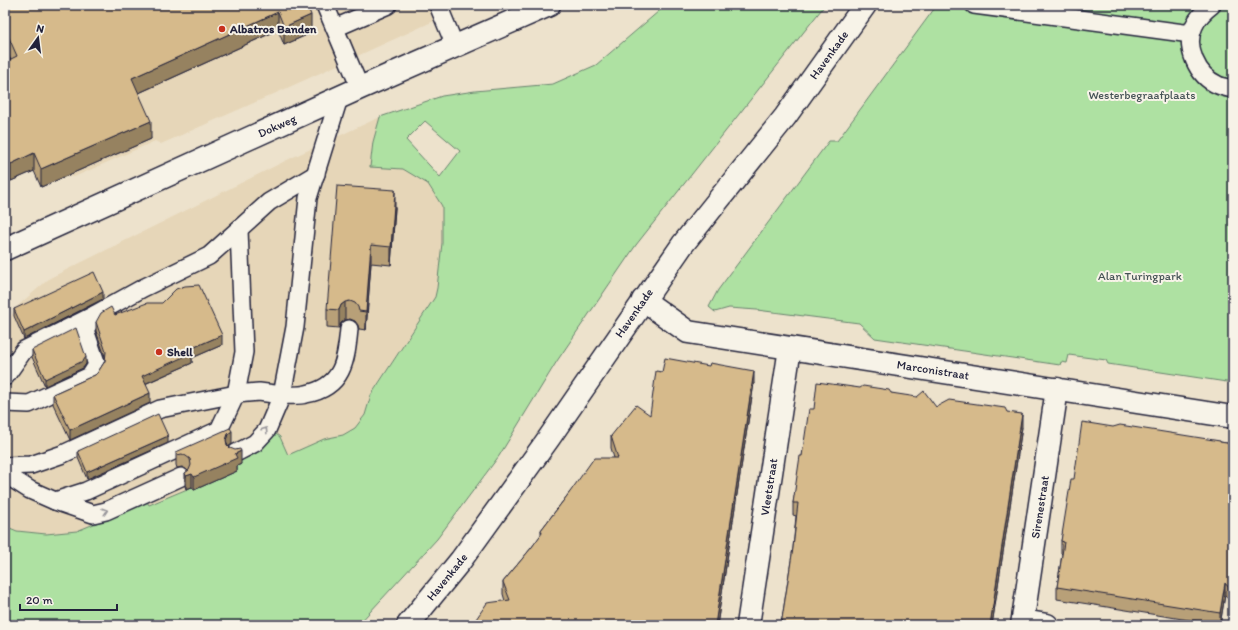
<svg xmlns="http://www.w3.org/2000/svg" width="1238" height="630" font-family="Itim,sans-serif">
	<rect width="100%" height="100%" fill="#ede2cc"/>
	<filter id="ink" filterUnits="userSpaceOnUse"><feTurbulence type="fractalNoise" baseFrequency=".025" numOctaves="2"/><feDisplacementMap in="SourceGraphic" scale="8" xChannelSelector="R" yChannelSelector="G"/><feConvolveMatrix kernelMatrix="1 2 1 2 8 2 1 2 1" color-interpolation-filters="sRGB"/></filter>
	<g filter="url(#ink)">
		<g fill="#e6d6b8">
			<path d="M5,5H469L285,89L161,144L155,141L74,177L65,176L41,187L34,171L11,181L5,176Z"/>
			<path d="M380,117L373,142L371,166L404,169L428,184L442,206V243L439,274L435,297L371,394L365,415L355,428L343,435L324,439L288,455L280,437H272L264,447L258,453L239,461L241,464L222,478L194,490L192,487L149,505L147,502L77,531L46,534L17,531L5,526V335L14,309L50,278L287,160Z"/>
		</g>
		<g fill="#aee1a2" stroke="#68826e" fill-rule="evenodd">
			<path d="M666,5H825L636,245L557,361L499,456L437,539L358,625H5V526L17,531L46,534L77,531L147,502L149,505L192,487L194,490L241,464L239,461C247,457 256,455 263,448C268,444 270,437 276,434L280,437L288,455L324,439L343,435L355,428L365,415L371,395L435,297L437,288L442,243V206L428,184L403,169L370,167L373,142L380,117L442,96L475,91L553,84L596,65ZM425,121L460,151L440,177L406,140Z"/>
			<path d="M937,5H1233V383L1108,364L1106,360L1069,355L1067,363L1061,362L1060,365L875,338L859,323L757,310L729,308L715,312L709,307L718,290L829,141H837Z"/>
		</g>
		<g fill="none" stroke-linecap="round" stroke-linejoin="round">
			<defs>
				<g id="lane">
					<path d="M325,5L360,88"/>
					<path d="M438,5L455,46"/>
					<path d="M974,5L1191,34"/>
					<path d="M1212,5C1204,11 1198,17 1194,26C1184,47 1197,76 1218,85C1222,87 1228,88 1233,89"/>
					<path d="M335,28L388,5"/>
					<path d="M5,377L24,350L94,315L143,288L209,256L269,202L316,174"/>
					<path d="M5,403L29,404L90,376L97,365L85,330L94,315"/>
					<path d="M236,453L255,443L267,430L282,395C289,395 299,396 306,394C343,387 346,361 349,329"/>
					<path d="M5,466L31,465L63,454L160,409L236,394L259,392L282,395L295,327L308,198L339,98"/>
					<path d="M5,474L30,490L55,501L86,491L219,430L236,394L244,352L239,230"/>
					<path d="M55,501L93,514L106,511L181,477"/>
				</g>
				<g id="street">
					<path d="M643,300L688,332L1233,417"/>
					<path d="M1023,621L1047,625"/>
					<path d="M748,625L790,348"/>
					<path d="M1022,625L1057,389"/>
				</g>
				<g id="secondary">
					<path d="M5,249L360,88L549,5"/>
					<path d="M408,625L461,560L549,438L683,244L785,117L865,5"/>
				</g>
			</defs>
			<use href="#lane" stroke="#22223b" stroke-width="20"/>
			<use href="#street" stroke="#22223b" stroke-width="25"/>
			<use href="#secondary" stroke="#22223b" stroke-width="25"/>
			<use href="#lane" stroke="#f7f3e8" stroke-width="17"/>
			<use href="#street" stroke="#f7f3e8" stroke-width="22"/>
			<use href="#secondary" stroke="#f7f3e8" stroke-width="22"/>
		</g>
		<g fill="#b8a078" stroke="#22223b">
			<path d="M5,5H307L311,33L284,45L278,30L139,93L151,139L41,187L34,171L11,181L5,176V62L10,59L5,47Z"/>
			<path d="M395,208L391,265L371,263L366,330L359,329L358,325L355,321L350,319L345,320L341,323L339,328L327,327V309Z"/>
			<path d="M103,299L24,339L14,316V309Z"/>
			<path d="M115,315L222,345L192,358V363L145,384L150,403L70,440L53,404V394L95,375L98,372L105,361L106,359L96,331V322Z"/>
			<path d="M32,350L86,364L83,368L45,386L32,357Z"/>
			<path d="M754,383L717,625L505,601L503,594V582L532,547L541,535V530L570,492L614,458L611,448V436L650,415Z"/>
			<path d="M891,393L936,407L1007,412L1022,427L992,625H781L793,548L796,516L793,515V503L802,456L814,409Z"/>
			<path d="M1220,442L1233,444V605L1225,595L1220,625L1057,599V587L1062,554L1061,553V541L1074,479Z"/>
			<path d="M168,443L87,479L78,458V451Z"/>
			<path d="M232,444L229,446L241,464L237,466V471L194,490L192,487L186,489L185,486V473L188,471L186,469L182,467L177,468L176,465V452Z"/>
		</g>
		<g fill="#968261" stroke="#22223b">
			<path d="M354,5H363L354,9Z"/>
			<path d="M278,12V30L132,96V78Z"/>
			<path d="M311,15V33L284,45V27Z"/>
			<path d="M151,121V139L41,187V169Z"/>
			<path d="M34,153V171L11,181V164Z"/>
			<path d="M395,190V208L391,265V247Z"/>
			<path d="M371,245V263L366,330V312Z"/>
			<path d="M103,292V299L24,339V332Z"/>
			<path d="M345,302V320L341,323L339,328V310L341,305Z"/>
			<path d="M222,335V345L192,358V363L142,385V376L190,349Z"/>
			<path d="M86,357V364L83,368L45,386V379Z"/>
			<path d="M754,371V383L717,625H715Z"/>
			<path d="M150,393V403L70,440V430Z"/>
			<path d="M1022,414V427L992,625H990Z"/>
			<path d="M232,431V444L228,447L226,440L228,434Z"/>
			<path d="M168,436V443L87,479V472Z"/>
			<path d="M241,451V464L237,466V471L194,490V477L235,454Z"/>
			<path d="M192,474V487L186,489V476Z"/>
			<path d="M1225,583V595L1220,625V613Z"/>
		</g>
		<g fill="#d6ba8b" stroke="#22223b">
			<path d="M5,5H307L311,15L284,27L278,12L132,78L151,121L41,169L34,153L11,164L5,158V62L17,56L5,29V11H6Z"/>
			<path d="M337,186L395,190L391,247L371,245L366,312L359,311L358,307L355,303L350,301L345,302L341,305L339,310L327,309Z"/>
			<path d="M94,272L103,292L24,332L14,309Z"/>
			<path d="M199,285L222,335L190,349L192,353L142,376L150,393L70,430L53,394L95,375L98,372L105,361L106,352L96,322L101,313L111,307L115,315L147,303H162L176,289L185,286Z"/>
			<path d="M76,328L86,357L83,361L45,379L32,350Z"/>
			<path d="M665,358L709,366L710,363L754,371L715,625H472L487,603L510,600L503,582L532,547L542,533L541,530L570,492L594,458H618L611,436L636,405L650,415L656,371L662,372Z"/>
			<path d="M817,382L860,388L863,386L889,390L891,393L917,397L924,391L936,407L949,400L1005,408L1007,412L1022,414L990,625H781L793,548L798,503H793L800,456H802L809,409H814Z"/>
			<path d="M158,414L168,436L87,472L78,451Z"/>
			<path d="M1082,422L1113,427L1120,425L1220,441V442L1233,444V593L1225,583L1220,613L1057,587L1064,542L1061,541L1071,479H1074Z"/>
			<path d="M230,428L232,431L228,434L226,440L227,445L230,448L235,450L240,449L241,451L235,454L237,458L194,477L192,474L186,476L185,473L189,470L191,465L190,459L186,456L182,454L177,455L176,452Z"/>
		</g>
		<defs><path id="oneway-chevron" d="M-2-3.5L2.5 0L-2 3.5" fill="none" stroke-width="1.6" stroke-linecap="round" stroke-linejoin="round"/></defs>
		<g stroke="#97959a">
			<use href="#oneway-chevron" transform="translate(265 430) rotate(-57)"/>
			<use href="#oneway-chevron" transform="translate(105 511) rotate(-18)"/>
		</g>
	</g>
	<g fill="#c8321e" stroke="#f7f3e8" stroke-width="1.5">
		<circle cx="222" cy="29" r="4"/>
		<circle cx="159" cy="352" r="4"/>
	</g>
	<g text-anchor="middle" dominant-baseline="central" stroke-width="4" stroke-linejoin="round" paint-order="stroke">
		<g font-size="12" font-weight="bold" fill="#22223b" stroke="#f7f3e8" text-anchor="start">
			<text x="230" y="29">Albatros Banden</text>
			<text x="167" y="352">Shell</text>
		</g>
		<g font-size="12" fill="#22223b" stroke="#f7f3e8">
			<text transform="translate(829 55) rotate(-54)">Havenkade</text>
			<text transform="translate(277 126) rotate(-24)">Dokweg</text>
			<text transform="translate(634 313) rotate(-55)">Havenkade</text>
			<text transform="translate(933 370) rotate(9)">Marconistraat</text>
			<text transform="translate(769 487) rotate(-81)">Vleetstraat</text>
			<text transform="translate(1040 507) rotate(-81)">Sirenestraat</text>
			<text transform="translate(447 577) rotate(-51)">Havenkade</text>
		</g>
		<g font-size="12" fill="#455255" stroke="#f7f3e8">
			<text x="1142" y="95">Westerbegraafplaats</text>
			<text x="1140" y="276">Alan Turingpark</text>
		</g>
	</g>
	<rect width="1238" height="630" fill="none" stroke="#f7f3e8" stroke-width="20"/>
	<rect x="10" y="10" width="1218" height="610" fill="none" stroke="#22223b" stroke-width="1.5" filter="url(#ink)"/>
	<g transform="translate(38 38) rotate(14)" stroke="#f7f3e8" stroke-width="3" paint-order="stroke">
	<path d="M0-3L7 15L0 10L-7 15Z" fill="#22223b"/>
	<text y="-6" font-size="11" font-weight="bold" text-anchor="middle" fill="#22223b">N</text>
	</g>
	<path d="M20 604v6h97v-6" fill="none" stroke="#22223b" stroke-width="2"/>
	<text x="26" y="604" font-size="12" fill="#22223b" stroke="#f7f3e8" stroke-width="3" paint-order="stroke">20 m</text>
</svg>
